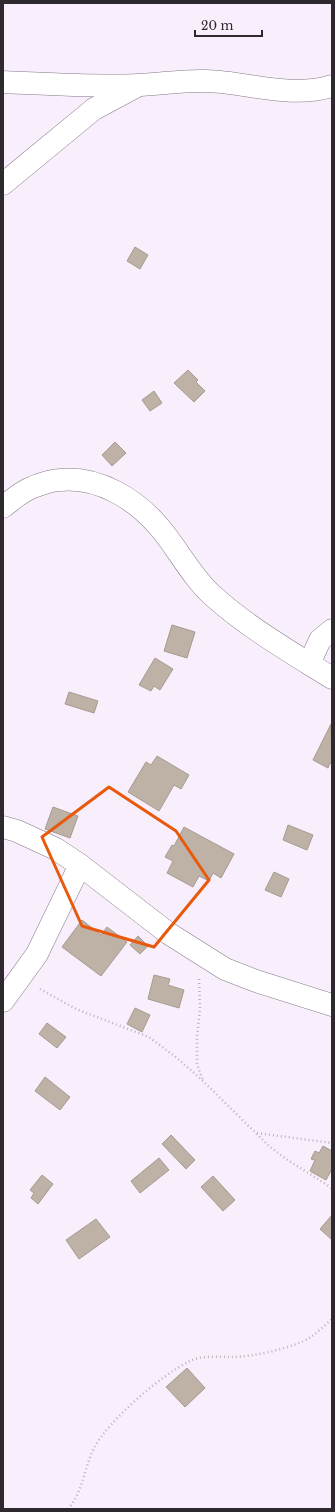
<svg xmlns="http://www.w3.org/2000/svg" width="335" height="1512" font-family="'Libre Baskerville',serif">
	<rect width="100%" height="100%" fill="#f9eefb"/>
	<g fill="#beb2a6" stroke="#a69b8f">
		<path d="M135,247L148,255L140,269L127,261Z"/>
		<path d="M188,370L198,380L196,382L205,391L194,402L174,383Z"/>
		<path d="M154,391L162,403L150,411L142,400Z"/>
		<path d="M115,442L126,453L112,466L102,455Z"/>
		<path d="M172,625L195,632L187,658L164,651Z"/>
		<path d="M155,658L173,669L160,690L154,686L151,691L139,685Z"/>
		<path d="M69,692L98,701L94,713L65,704Z"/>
		<path d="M331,724L332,764L330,763L328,768L313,760Z"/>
		<path d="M157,756L189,775L181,789L174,785L159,811L128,792L146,762L151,765Z"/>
		<path d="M53,807L78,816L70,838L45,829Z"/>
		<path d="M288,825L313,835L307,850L283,840Z"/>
		<path d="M184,827L234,854L221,878L213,873L209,881L199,876L193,887L167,873L173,861L165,857L172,845L174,846Z"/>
		<path d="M274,872L289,879L281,897L265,890Z"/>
		<path d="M82,920L101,935L107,927L127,942L101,976L62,947Z"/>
		<path d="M138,936L148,946L140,954L130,945Z"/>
		<path d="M154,975L170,979L168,985L184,990L179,1008L148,999Z"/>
		<path d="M135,1008L150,1015L142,1032L127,1024Z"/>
		<path d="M47,1023L66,1037L57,1048L39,1034Z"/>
		<path d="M45,1077L70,1097L60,1110L35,1091Z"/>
		<path d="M171,1135L195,1160L186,1169L162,1144Z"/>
		<path d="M323,1146L332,1151V1169L326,1180L310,1171L315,1160L311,1159L315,1151L319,1153Z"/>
		<path d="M159,1158L169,1170L140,1193L131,1181Z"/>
		<path d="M42,1175L53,1184L38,1204L31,1198L34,1193L30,1190Z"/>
		<path d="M213,1176L235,1200L223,1211L201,1187Z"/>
		<path d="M332,1215V1240L320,1229Z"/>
		<path d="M96,1219L110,1237L79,1259L66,1240Z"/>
		<path d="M187,1368L205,1388L185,1407L166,1387Z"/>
	</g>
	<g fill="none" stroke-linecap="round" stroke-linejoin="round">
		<defs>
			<g id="minor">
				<path d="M3,82C48,84 94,87 139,85C162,84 183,80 206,81C247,82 291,99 332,86"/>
				<path d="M3,184L94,109L137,86"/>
				<path d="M3,507C12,500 22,491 33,487C41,484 51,480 60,480C98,476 136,499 160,528C178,549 191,576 212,595C247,627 292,653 332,678"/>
				<path d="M309,664L320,640L332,630"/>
				<path d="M3,827L17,831L56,849L80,865L168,933L225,969L256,981L332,1005"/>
				<path d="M3,1001L37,954L80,865"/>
			</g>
		</defs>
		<use href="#minor" stroke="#847a86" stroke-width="23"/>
		<g stroke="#bbb2bc" stroke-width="2.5" stroke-dasharray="1 3" stroke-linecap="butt">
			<path d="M199,979L200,1009L197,1037V1064L203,1081"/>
			<path d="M40,989L76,1009L149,1037L177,1058L203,1081L269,1146L286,1159L332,1188"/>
			<path d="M257,1133L332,1143"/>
			<path d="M68,1509C83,1492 84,1468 94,1448C109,1420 161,1375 190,1361C202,1355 219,1357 232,1357C252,1357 294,1348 311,1337C318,1332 325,1325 332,1319"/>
		</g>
		<use href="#minor" stroke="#fff" stroke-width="22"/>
	</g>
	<path fill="none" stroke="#e8590c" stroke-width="3" stroke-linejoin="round" d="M109,787L176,831L209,880L154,947L82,926L42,837Z"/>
	<rect width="335" height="1512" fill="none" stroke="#2d292e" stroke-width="8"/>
	<path d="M195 30v6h67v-6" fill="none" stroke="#2d292e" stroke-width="2"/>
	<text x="201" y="30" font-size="12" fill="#2d292e" stroke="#f9eefb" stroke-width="3" paint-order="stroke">20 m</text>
</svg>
